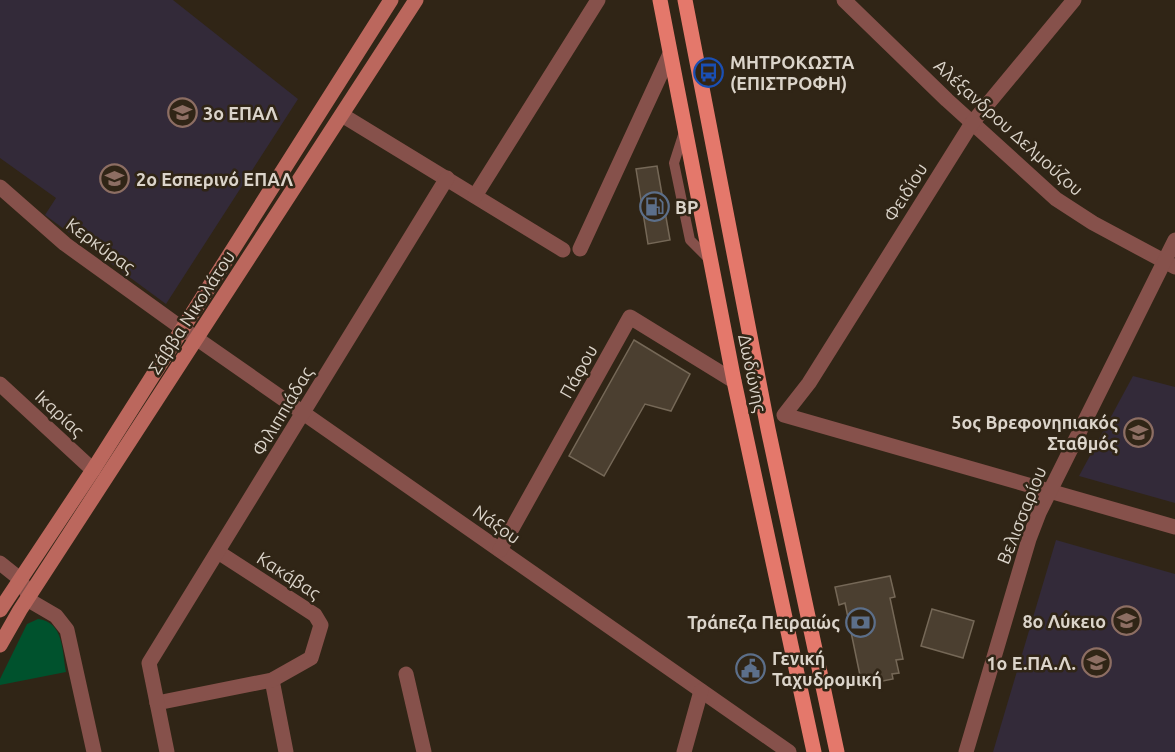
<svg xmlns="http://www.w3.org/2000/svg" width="1175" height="752" font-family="Ubuntu,sans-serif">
	<rect width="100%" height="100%" fill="#302516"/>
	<g fill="#332a39">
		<path d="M0,0H173L298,99L166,304L45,215L56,198L0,158Z"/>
		<path d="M1133,376L1175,387V503L1079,476Z"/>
		<path d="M1056,540L1175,574V752H993Z"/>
	</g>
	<path fill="#00522d" d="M38,619C64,622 62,651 66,672L0,685V679L27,624Z"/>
	<g fill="#4b3f30" stroke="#756857" stroke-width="1.5">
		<path d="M657,166L670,240L648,244L636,169Z"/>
		<path d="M634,340L690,374L671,411L645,404L604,476L569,456Z"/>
		<path d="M890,576L895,597L890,598L903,659L896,660L899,673L892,674L893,679L862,685L845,603L839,605L835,587Z"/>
		<path d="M932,609L974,621L963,658L921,646Z"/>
	</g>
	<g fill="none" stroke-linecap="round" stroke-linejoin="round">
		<path stroke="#86514b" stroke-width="10" d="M684,132L674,163L690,240L709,259"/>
		<g stroke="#86514b" stroke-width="15">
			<path d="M844,0L947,100L1056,199L1093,223L1175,267"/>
			<path d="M1074,0L972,123L809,383L784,415L1175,527"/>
			<path d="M342,115L563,250"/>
			<path d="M0,187L65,244L183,329L789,752"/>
			<path d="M475,196L598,0"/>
			<path d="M580,249L669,56"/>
			<path d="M0,384L93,470"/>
			<path d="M500,550L630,317L734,381"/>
			<path d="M0,563L20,579L32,602L56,616L67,630L94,752"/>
			<path d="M406,674L424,752"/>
			<path d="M272,680L286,752"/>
			<path d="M157,703L272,680L311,658L321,625L315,615L218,552"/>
			<path d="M167,752L149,663L447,178"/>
			<path d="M684,752L701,691"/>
			<path d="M966,752L1029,539L1039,513L1175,240"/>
		</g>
		<g stroke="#bb675d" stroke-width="15">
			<path d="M0,610L93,470L391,0"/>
			<path d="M0,645L20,610L416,0"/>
		</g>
		<g stroke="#e4786b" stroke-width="15">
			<path d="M660,0L734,381L814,752"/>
			<path d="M685,0L768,429L837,752"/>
		</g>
	</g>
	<defs>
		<symbol id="bus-ring" viewBox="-11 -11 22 22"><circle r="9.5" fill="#302516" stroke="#1a4fb4" stroke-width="1.5"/><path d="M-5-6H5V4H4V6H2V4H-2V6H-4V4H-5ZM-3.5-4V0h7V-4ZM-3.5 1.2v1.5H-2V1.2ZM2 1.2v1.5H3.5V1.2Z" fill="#1a4fb4"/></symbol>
		<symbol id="school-ring" viewBox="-11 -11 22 22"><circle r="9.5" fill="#302516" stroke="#8d6e63" stroke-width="1.5"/><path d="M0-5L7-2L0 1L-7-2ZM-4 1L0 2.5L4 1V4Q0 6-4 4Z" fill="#8d6e63"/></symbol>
		<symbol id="fuel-ring" viewBox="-11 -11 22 22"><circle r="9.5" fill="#302516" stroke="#5c6f8a" stroke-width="1.5"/><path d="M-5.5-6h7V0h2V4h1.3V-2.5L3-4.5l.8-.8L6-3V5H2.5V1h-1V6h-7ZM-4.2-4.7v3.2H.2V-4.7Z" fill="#5c6f8a"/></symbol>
		<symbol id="bank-ring" viewBox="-11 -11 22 22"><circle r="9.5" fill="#302516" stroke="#5c6f8a" stroke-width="1.5"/><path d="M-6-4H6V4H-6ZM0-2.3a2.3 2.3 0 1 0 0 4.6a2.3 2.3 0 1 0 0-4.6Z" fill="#5c6f8a"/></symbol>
		<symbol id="civic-ring" viewBox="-11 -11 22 22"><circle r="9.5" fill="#302516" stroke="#5c6f8a" stroke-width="1.5"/><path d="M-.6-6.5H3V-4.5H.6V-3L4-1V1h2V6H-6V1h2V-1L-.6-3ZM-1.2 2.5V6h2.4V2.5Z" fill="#5c6f8a"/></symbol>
	</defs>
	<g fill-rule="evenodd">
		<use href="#bus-ring" x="692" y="56" width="33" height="33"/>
		<use href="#school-ring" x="166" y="96" width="33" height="33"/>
		<use href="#school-ring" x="98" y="162" width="33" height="33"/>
		<use href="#fuel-ring" x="638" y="190" width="33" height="33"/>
		<use href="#school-ring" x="1122" y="416" width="33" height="33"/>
		<use href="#school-ring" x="1110" y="604" width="33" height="33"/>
		<use href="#bank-ring" x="844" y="606" width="33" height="33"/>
		<use href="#school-ring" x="1080" y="646" width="33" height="33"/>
		<use href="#civic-ring" x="734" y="652" width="33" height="33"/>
	</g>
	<g text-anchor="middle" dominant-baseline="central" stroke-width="5" stroke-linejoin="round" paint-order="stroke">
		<g font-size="18" font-weight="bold" fill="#dbd4ca" stroke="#302516" text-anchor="start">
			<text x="730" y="62">ΜΗΤΡΟΚΩΣΤΑ<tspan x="730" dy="21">(ΕΠΙΣΤΡΟΦΗ)</tspan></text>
			<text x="203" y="113">3ο ΕΠΑΛ</text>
			<text x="136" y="179">2ο Εσπερινό ΕΠΑΛ</text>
			<text x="675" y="207">BP</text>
			<text x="1118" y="422" text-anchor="end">5ος Βρεφονηπιακός<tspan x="1118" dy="21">Σταθμός</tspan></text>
			<text x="1106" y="621" text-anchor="end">8ο Λύκειο</text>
			<text x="840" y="622" text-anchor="end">Τράπεζα Πειραιώς</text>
			<text x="772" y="658">Γενική<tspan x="772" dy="21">Ταχυδρομική</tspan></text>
			<text x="1076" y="663" text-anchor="end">1ο Ε.ΠΑ.Λ.</text>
		</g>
		<g font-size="18" fill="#dbd4ca" stroke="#302516">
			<text transform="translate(1009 127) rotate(42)">Αλέξανδρου Δελμούζου</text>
			<text transform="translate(905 192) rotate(-58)">Φειδίου</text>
			<text transform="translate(101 245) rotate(36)">Κερκύρας</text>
			<text transform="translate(191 312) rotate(-57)">Σάββα Νικολάτου</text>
			<text transform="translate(578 371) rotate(-61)">Πάφου</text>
			<text transform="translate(753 373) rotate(78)">Δωδώνης</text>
			<text transform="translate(282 411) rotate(-59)">Φιλιππιάδας</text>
			<text transform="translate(60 413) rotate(43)">Ικαρίας</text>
			<text transform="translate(1021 515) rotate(-68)">Βελισσαρίου</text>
			<text transform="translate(497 524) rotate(35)">Νάξου</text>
			<text transform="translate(289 575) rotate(33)">Κακάβας</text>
		</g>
	</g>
</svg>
